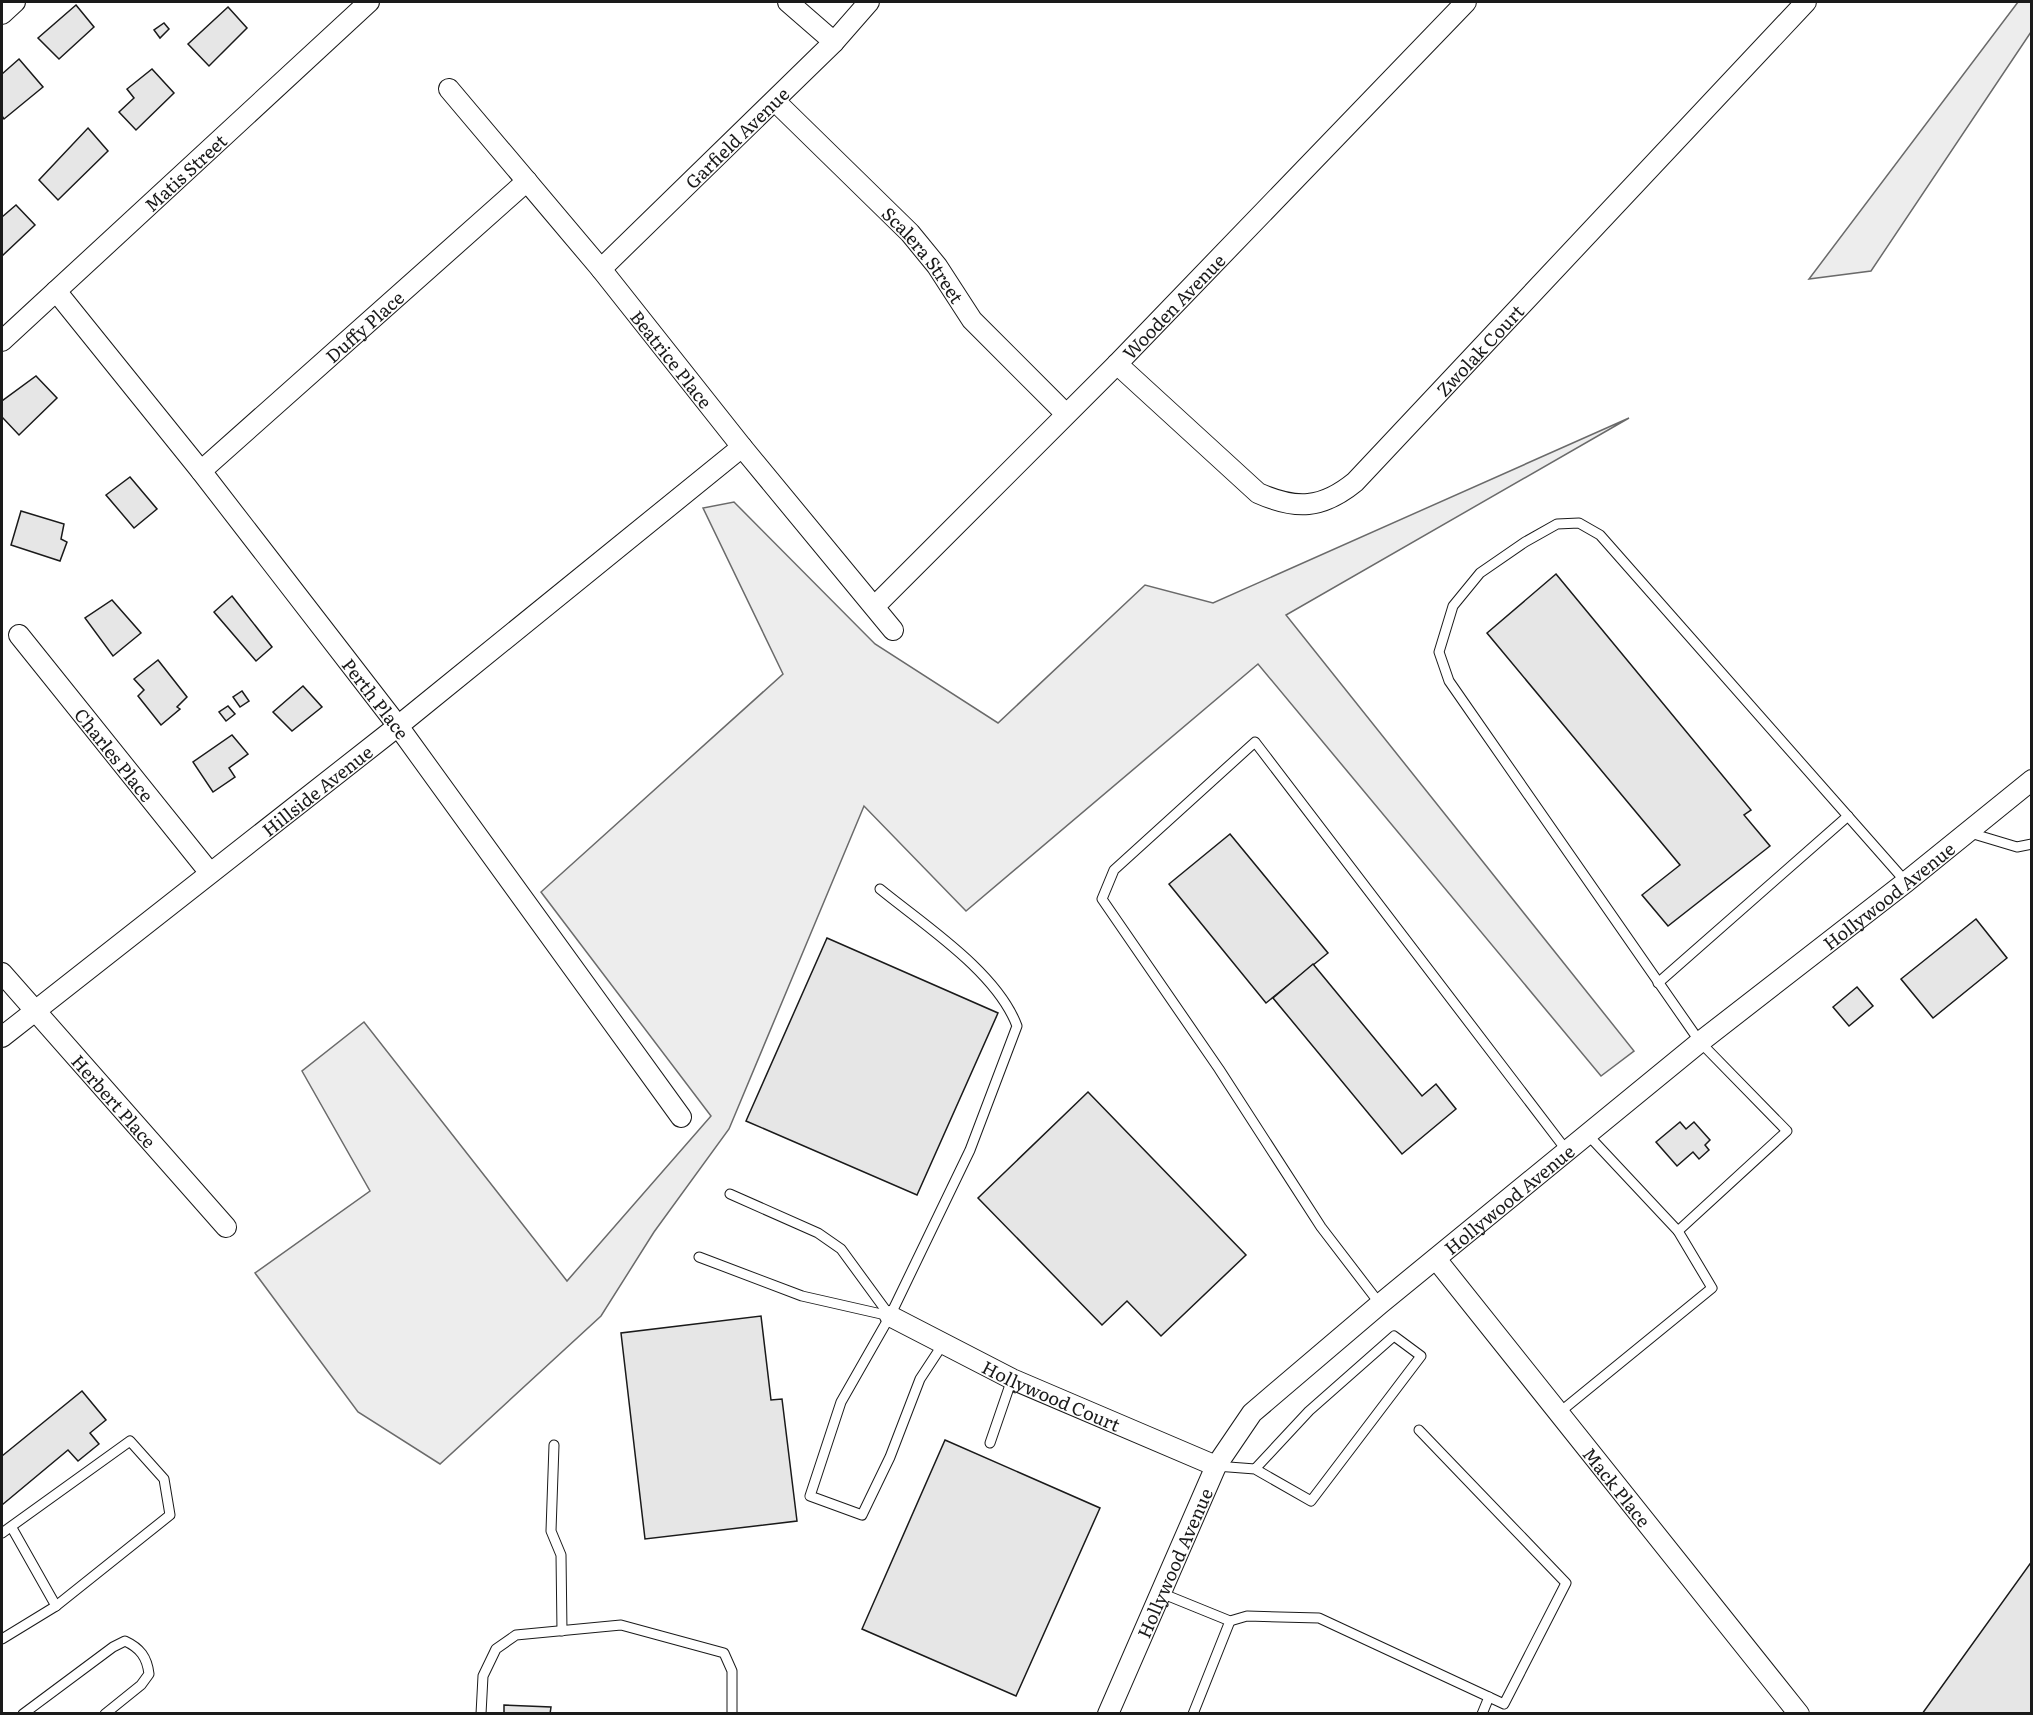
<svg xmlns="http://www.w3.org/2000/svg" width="2033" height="1715" font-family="Literata,serif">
	<rect width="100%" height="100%" fill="#fff"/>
	<g fill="#ededed" stroke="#6a6a6a" stroke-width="1.5">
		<path d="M2018,2H2031V32L1871,271L1809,279Z"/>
		<path d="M1629,418L1286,615L1634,1051L1601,1076L1258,664L966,911L864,806L729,1129L654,1232L601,1316L440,1464L358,1412L255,1273L370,1191L302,1071L364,1022L567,1281L711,1116L541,892L783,674L703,508L734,502L875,644L998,723L1145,585L1213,603Z"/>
	</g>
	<g fill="#e6e6e6" stroke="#1a1a1a" stroke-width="1.5">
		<path d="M76,5L94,27L59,59L38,38Z"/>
		<path d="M228,7L247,28L209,66L188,44Z"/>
		<path d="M164,23L169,29L160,38L154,30Z"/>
		<path d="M19,59L43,87L4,119L2,116V74Z"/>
		<path d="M152,69L174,93L136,130L119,112L134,98L127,89Z"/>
		<path d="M88,128L108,151L58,200L39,180Z"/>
		<path d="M16,205L35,225L2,256V217Z"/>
		<path d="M36,376L57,398L19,435L2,417V401Z"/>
		<path d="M130,477L157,509L134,528L106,495Z"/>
		<path d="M21,511L64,524L61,539L67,542L60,561L11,545Z"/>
		<path d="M1556,574L1751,810L1744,815L1770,846L1668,926L1642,895L1680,865L1487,633Z"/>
		<path d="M232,596L272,647L256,661L214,612Z"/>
		<path d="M112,600L141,633L113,656L85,618Z"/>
		<path d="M158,660L187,697L177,707L180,709L161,725L138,696L144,690L134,679Z"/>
		<path d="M303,686L322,707L292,731L273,712Z"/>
		<path d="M242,691L249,701L240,707L233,697Z"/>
		<path d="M228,706L235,714L226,721L219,712Z"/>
		<path d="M232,735L248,754L229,768L235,777L213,792L193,762Z"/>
		<path d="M1230,834L1328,953L1266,1003L1169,884Z"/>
		<path d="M1976,919L2007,958L1933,1018L1901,979Z"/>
		<path d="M827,938L998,1013L917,1195L746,1121Z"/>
		<path d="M1313,964L1422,1096L1436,1084L1456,1109L1402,1154L1273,998Z"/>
		<path d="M1857,987L1873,1006L1849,1026L1833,1007Z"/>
		<path d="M1088,1092L1246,1255L1161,1336L1127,1301L1102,1325L978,1198Z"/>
		<path d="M1680,1122L1686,1129L1694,1122L1710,1140L1705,1145L1709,1150L1699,1159L1693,1152L1677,1166L1656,1142Z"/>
		<path d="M761,1316L771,1400L782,1399L797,1521L645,1539L621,1333Z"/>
		<path d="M82,1391L106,1420L90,1433L99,1444L78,1461L68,1450L2,1505V1456Z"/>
		<path d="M945,1440L1100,1508L1016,1696L862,1629Z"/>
		<path d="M2032,1561V1714H1922Z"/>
		<path d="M504,1705L551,1707L550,1714H504Z"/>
	</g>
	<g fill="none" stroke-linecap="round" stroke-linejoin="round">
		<defs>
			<g id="lane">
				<path d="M1967,832L2017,847L2032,844"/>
				<path d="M880,889C924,925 997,972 1017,1026L970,1150L890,1316L841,1402L810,1496L862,1515L890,1457L920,1379L943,1344"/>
				<path d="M1658,983L1848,816"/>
				<path d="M730,1194L818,1233L841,1249L890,1316"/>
				<path d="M1678,1231L1787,1131L1700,1042L1449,681L1439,652L1453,606L1480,573L1525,542L1557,524L1579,523L1600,535L1906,882"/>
				<path d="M699,1257L802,1296L890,1316"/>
				<path d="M1380,1304L1321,1227L1219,1069L1102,899L1114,870L1255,742L1567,1151"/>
				<path d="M1560,1412L1712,1288L1678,1231L1588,1135"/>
				<path d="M990,1443L1012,1379"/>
				<path d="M554,1445L551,1531L561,1555L562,1631"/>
				<path d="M1216,1466L1255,1469L1311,1501L1421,1356L1394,1336L1309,1411L1255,1469"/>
				<path d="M12,1528L56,1606"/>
				<path d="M2,1533L130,1441L164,1479L170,1515L56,1606L2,1639"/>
				<path d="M1161,1593L1230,1621L1247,1616L1319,1618L1504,1704L1566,1583L1419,1430"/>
				<path d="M23,1714L113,1647L125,1641C140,1648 147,1657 149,1674L141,1685L105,1714"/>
				<path d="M481,1714L483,1676L496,1649L516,1635L621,1625L724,1653L732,1671V1714"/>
				<path d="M1193,1714L1230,1621"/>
				<path d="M1482,1714L1489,1697"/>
			</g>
			<g id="street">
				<path d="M788,2L834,42"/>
				<path d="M2,14L15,2"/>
				<path id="s1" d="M449,89L601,269L742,447L893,630"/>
				<path id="s2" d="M775,101L910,233L937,266L972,320L1066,414"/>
				<path id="s3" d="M601,269L834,42L869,2"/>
				<path id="s4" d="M56,291L201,471L398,726L681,1117"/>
				<path id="s5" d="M2,341L369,2"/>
				<path id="s6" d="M1117,364L1258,493C1296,510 1322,509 1355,482L1806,2"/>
				<path id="s7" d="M201,471L527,181"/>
				<path id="s8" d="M875,606L1117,364L1466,2"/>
				<path id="s9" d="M19,635L210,873"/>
				<path id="s10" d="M2,973L226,1227"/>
				<path id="s11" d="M2,1037L398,726L742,447"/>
				<path id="s12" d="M1436,1259L1799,1714"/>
				<path id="s13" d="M890,1316L1012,1379L1216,1466"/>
				<path id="s14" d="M1108,1714L1216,1466L1252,1413L1380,1304L1700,1042L1906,882L2032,780"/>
			</g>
		</defs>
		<use href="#lane" stroke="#1a1a1a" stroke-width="11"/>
		<use href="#street" stroke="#1a1a1a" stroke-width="22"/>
		<use href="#lane" stroke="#fff" stroke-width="9"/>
		<use href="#street" stroke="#fff" stroke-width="20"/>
	</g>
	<g text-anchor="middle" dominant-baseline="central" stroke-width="4.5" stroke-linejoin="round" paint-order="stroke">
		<g font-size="18" fill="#1a1a1a" stroke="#fff">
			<text stroke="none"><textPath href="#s3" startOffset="189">Garfield Avenue</textPath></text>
			<text stroke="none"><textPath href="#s5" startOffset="249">Matis Street</textPath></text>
			<text stroke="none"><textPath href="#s2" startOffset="214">Scalera Street</textPath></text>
			<text stroke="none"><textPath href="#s8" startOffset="423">Wooden Avenue</textPath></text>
			<text stroke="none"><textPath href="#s7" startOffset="218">Duffy Place</textPath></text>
			<text stroke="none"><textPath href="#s6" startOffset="477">Zwolak Court</textPath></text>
			<text stroke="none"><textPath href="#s1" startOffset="350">Beatrice Place</textPath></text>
			<text stroke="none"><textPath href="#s4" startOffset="518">Perth Place</textPath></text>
			<text stroke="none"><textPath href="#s9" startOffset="153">Charles Place</textPath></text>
			<text stroke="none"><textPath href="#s11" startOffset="400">Hillside Avenue</textPath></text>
			<text stroke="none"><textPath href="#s14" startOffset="1155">Hollywood Avenue</textPath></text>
			<text stroke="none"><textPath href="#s10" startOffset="170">Herbert Place</textPath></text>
			<text stroke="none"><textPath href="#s14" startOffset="669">Hollywood Avenue</textPath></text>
			<text stroke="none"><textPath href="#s13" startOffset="180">Hollywood Court</textPath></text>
			<text stroke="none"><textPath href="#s12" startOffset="291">Mack Place</textPath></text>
			<text stroke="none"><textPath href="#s14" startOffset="165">Hollywood Avenue</textPath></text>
		</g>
	</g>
	<rect width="2033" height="1715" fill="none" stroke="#1a1a1a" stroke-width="6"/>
</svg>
